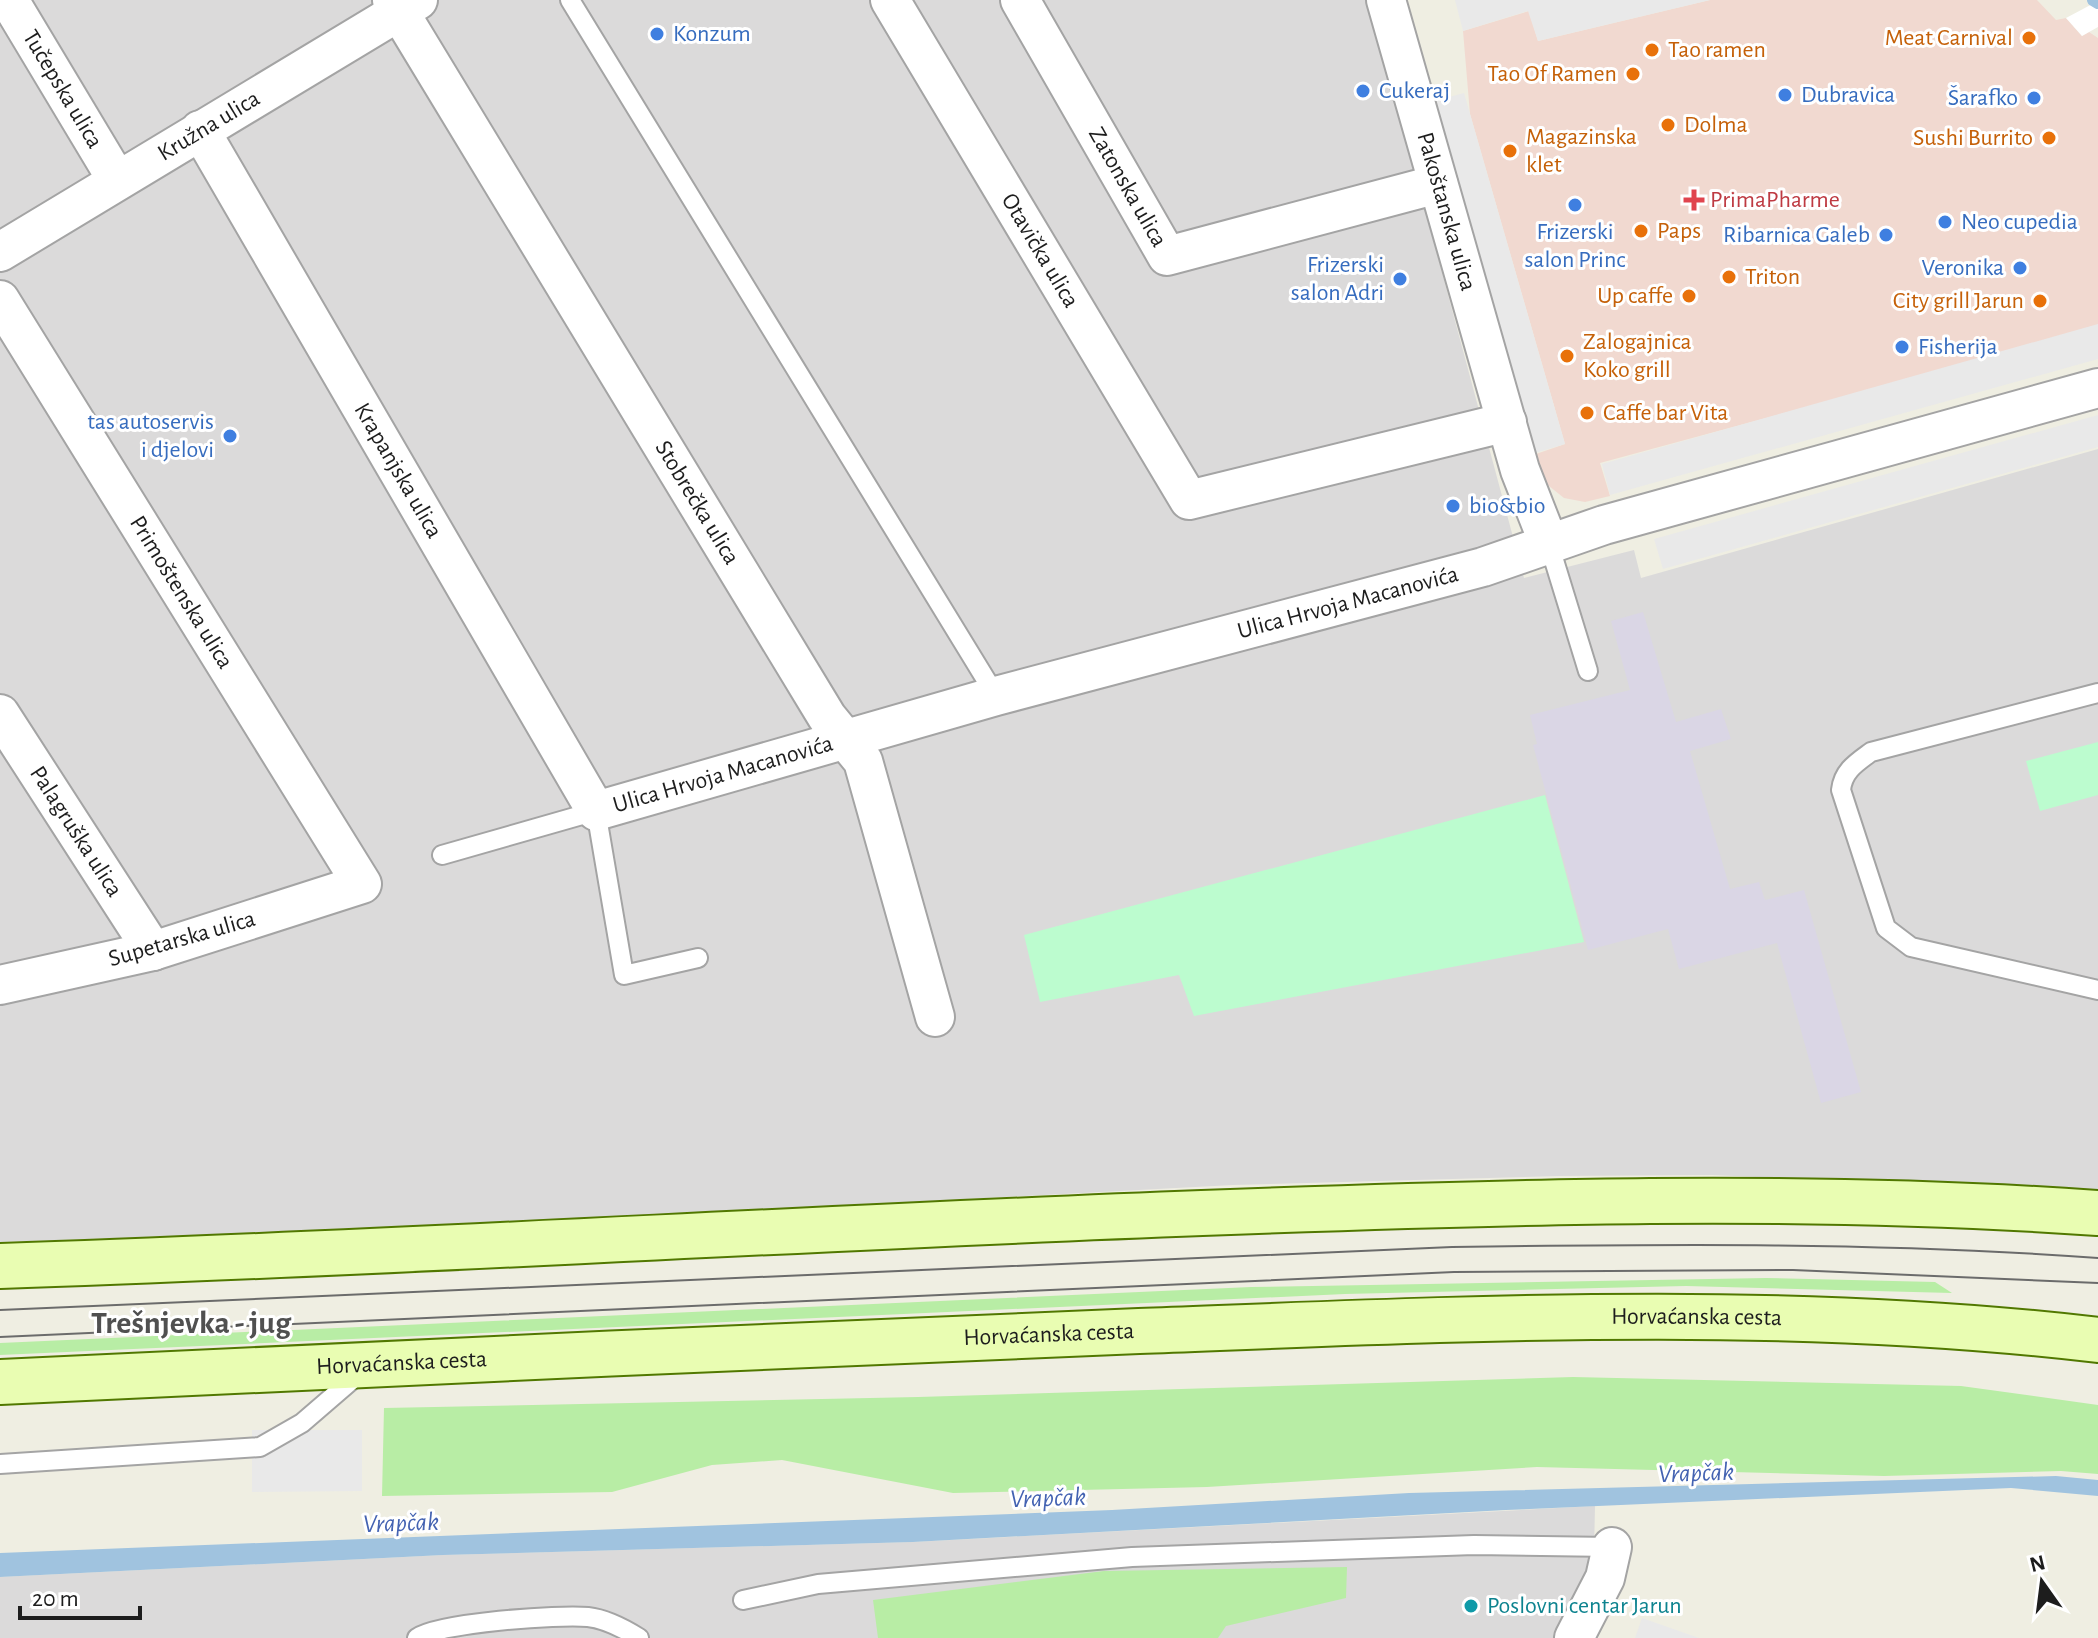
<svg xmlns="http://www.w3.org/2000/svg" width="2098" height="1638" font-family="'Alegreya Sans',sans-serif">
	<rect width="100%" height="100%" fill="#efeee2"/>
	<g fill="#dbdada">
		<path d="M0,0H1369L1524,578L1634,550L1641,578L2098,449V1192L1712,1175L1559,1176L1233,1185L438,1227L0,1242Z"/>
		<path d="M1595,1506L1594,1552L1586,1580L1554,1638H0V1577L443,1555L913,1542Z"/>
	</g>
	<path fill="#f1d9d0" d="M1710,0H2037L2056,20L2066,18L2082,36L2089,32L2098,38V328L1600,463L1610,496L1585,502L1564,498L1544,482L1536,454L1565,444L1470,114L1463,31L1529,11L1538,41Z"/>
	<g fill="#b8eda5">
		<path d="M1766,1278L1935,1282L1952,1293L1686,1286L1345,1294L0,1355V1343L1251,1287Z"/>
		<path d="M1573,1377L1961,1386L2098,1405V1474L2061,1471L1884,1476L1537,1467L1207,1487L953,1493L782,1460L712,1465L612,1492L382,1496L384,1408L918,1397Z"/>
		<path d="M1347,1567L1346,1598L1226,1626L1218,1638H878L873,1600L1104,1571Z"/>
	</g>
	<g fill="#bcfccf">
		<path d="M2098,742V795L2040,811L2026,761Z"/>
		<path d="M1545,795L1584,942L1194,1016L1179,975L1040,1002L1024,935Z"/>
	</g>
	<g fill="#e9e9e9">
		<path d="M1455,0H1710L1538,41L1528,11L1463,31Z"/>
		<path d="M1464,93L1565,444L1535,453L1434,101Z"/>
		<path d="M2098,324V359L1610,495L1602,464Z"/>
		<path d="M2098,415V447L1663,569L1654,539Z"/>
		<path d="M252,1430H362V1491L252,1492Z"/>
		<path d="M1642,1618L1699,1638H1635Z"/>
	</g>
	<path fill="#dad6e5" d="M1643,612L1676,722L1721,709L1731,739L1690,751L1730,889L1759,882L1765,900L1804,890L1861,1092L1821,1103L1777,943L1679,969L1668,929L1588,950L1533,745L1537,744L1530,715L1630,690L1611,621Z"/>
	<path fill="#a0c3df" d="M2056,1476L2098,1480V1496L2011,1488L1506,1510L913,1542L443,1555L0,1577V1553L1112,1510L1409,1493Z"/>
	<path fill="#fff" d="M2098,1V27L2082,36L2066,18Z"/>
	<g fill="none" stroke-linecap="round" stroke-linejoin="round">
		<path stroke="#a0c3df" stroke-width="12" d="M2093,0L2098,3"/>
		<defs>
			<g id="lane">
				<path d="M570,0L996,696"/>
				<path d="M1549,544L1588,671"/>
				<path d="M2098,693L1871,752C1856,763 1843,771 1841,790L1886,928L1911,947L2098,990"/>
				<path d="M442,855L596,811L624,975L698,958"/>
				<path d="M0,1464L260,1447L302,1423L360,1373"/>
				<path d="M743,1600L818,1584L1132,1557L1474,1545L1612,1547"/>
				<path d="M417,1638C438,1623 559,1614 588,1617C606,1619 623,1628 639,1638"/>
			</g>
			<g id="street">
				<path id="s1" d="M9,0L117,180"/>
				<path id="s2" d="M392,0L827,717L863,761L935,1017"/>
				<path id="s3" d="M890,0L1189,500L1507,422"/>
				<path id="s4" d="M1020,0L1167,256L1438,184"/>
				<path id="s5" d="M1386,0L1520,470L1549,544"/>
				<path id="s6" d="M200,130L596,811L996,696L1483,567L1604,525L2098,388"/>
				<path id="s7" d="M0,252L418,0"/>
				<path id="s8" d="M0,300L362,884L153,951L0,985"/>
				<path id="s9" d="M0,714L153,951"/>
				<path d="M1574,1638L1605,1578L1612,1547"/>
			</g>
			<g id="secondary">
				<path d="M0,1266C401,1253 801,1228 1202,1213C1501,1202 1799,1192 2098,1213"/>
				<path id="s10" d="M0,1382C380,1364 759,1346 1139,1331C1459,1319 1779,1302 2098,1340"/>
			</g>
		</defs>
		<use href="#lane" stroke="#a4a4a4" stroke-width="22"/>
		<use href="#street" stroke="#a4a4a4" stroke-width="42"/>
		<use href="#secondary" stroke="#517800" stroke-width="48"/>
		<use href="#lane" stroke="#fff" stroke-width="18"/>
		<use href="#street" stroke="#fff" stroke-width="38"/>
		<use href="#secondary" stroke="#e9fdb2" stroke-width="44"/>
		<g stroke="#6b6b6b" stroke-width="2">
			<path d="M0,1310L1452,1247C1667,1244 1883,1242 2098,1258"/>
			<path d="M0,1337L1454,1272L1793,1270L2098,1283"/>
		</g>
	</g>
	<g fill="#3f7fe0" stroke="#fff" stroke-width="3">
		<circle cx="657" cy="34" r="8"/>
		<circle cx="1363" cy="91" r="8"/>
		<circle cx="1785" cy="95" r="8"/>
		<circle cx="2034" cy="98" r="8"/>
		<circle cx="1575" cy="205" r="8"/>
		<circle cx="1945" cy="222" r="8"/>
		<circle cx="1886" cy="235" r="8"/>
		<circle cx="2020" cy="268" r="8"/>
		<circle cx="1400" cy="279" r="8"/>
		<circle cx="1902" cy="347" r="8"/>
		<circle cx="230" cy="436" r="8"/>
		<circle cx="1453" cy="506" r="8"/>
	</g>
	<g fill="#e8710a" stroke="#fff" stroke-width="3">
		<circle cx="2029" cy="38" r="8"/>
		<circle cx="1652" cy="50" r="8"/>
		<circle cx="1633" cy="74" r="8"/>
		<circle cx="1668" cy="125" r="8"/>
		<circle cx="2049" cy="138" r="8"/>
		<circle cx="1510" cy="151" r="8"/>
		<circle cx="1641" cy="231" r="8"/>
		<circle cx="1729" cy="277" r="8"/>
		<circle cx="1689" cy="296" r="8"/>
		<circle cx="2040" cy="301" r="8"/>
		<circle cx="1567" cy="356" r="8"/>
		<circle cx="1587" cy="413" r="8"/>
	</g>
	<path fill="#e0444e" stroke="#fff" stroke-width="3" d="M1690 188h8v8h8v8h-8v8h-8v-8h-8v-8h8z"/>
	<circle fill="#0f9aa8" stroke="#fff" stroke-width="3" cx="1471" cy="1606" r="8"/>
	<g text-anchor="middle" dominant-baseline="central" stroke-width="6" stroke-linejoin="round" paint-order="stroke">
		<g font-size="24" fill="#366cbe" stroke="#fff" text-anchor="start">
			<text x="673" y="34">Konzum</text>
			<text x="1379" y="91">Cukeraj</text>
			<text x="1801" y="95">Dubravica</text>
			<text x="2018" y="98" text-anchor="end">Šarafko</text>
			<text x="1961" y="222">Neo cupedia</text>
			<text x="1575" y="232" text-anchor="middle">Frizerski<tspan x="1575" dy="28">salon Princ</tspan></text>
			<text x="1870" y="235" text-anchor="end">Ribarnica Galeb</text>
			<text x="1384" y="265" text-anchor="end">Frizerski<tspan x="1384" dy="28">salon Adri</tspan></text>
			<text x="2004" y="268" text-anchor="end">Veronika</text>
			<text x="1918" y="347">Fisherija</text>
			<text x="214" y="422" text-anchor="end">tas autoservis<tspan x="214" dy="28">i djelovi</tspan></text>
			<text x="1469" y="506">bio&amp;bio</text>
		</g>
		<g font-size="24" fill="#c56008" stroke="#fff" text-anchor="start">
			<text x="2013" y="38" text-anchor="end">Meat Carnival</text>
			<text x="1668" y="50">Tao ramen</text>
			<text x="1617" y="74" text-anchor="end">Tao Of Ramen</text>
			<text x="1684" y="125">Dolma</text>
			<text x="1526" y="137">Magazinska<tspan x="1526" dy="28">klet</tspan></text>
			<text x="2033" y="138" text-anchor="end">Sushi Burrito</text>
			<text x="1657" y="231">Paps</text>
			<text x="1745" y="277">Triton</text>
			<text x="1673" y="296" text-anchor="end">Up caffe</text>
			<text x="2024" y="301" text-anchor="end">City grill Jarun</text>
			<text x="1583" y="342">Zalogajnica<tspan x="1583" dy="28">Koko grill</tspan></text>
			<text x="1603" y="413">Caffe bar Vita</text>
		</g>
		<g font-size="24" fill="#1d1d1d" stroke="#fff">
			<text stroke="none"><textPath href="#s1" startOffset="104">Tučepska ulica</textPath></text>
			<text stroke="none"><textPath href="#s7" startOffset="244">Kružna ulica</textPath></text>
			<text stroke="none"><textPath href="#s4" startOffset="216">Zatonska ulica</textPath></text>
			<text stroke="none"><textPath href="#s5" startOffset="220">Pakoštanska ulica</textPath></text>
			<text stroke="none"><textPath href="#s3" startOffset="292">Otavička ulica</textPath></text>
			<text stroke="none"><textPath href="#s6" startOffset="394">Krapanjska ulica</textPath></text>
			<text stroke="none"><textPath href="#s2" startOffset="588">Stobrečka ulica</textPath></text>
			<text stroke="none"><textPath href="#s8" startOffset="344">Primoštenska ulica</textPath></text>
			<text stroke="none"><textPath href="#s6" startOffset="1568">Ulica Hrvoja Macanovića</textPath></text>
			<text stroke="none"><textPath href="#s6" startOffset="920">Ulica Hrvoja Macanovića</textPath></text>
			<text stroke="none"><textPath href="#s9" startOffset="140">Palagruška ulica</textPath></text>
			<text transform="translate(182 939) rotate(-16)">Supetarska ulica</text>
			<text stroke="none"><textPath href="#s10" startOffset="1698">Horvaćanska cesta</textPath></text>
			<text stroke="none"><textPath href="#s10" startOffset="1050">Horvaćanska cesta</textPath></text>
			<text stroke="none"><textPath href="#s10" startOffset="402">Horvaćanska cesta</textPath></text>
		</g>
		<g font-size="24" fill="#be3a42" stroke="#fff" text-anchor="start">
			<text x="1710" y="200">PrimaPharme</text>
		</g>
		<g font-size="24" fill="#0d838f" stroke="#fff" text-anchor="start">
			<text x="1487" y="1606">Poslovni centar Jarun</text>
		</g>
		<g font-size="26" font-style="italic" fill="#4463b2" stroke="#fff">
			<text transform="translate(1696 1473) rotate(-2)">Vrapčak</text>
			<text transform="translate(1048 1498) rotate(-2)">Vrapčak</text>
			<text transform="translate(401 1523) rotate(-2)">Vrapčak</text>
		</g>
		<g font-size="32" font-weight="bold" fill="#505050" stroke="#fff">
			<text x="191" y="1323">Trešnjevka - jug</text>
		</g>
	</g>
	<g transform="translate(2042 1582) rotate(346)" stroke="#ffffff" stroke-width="6" paint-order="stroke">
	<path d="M0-6L14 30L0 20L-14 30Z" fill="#1d1d1d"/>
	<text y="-12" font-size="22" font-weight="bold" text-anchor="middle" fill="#1d1d1d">N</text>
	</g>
	<path d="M20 1606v12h120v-12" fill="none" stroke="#1d1d1d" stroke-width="4"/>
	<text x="32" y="1606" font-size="24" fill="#1d1d1d" stroke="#ffffff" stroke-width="6" paint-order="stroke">20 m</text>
</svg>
